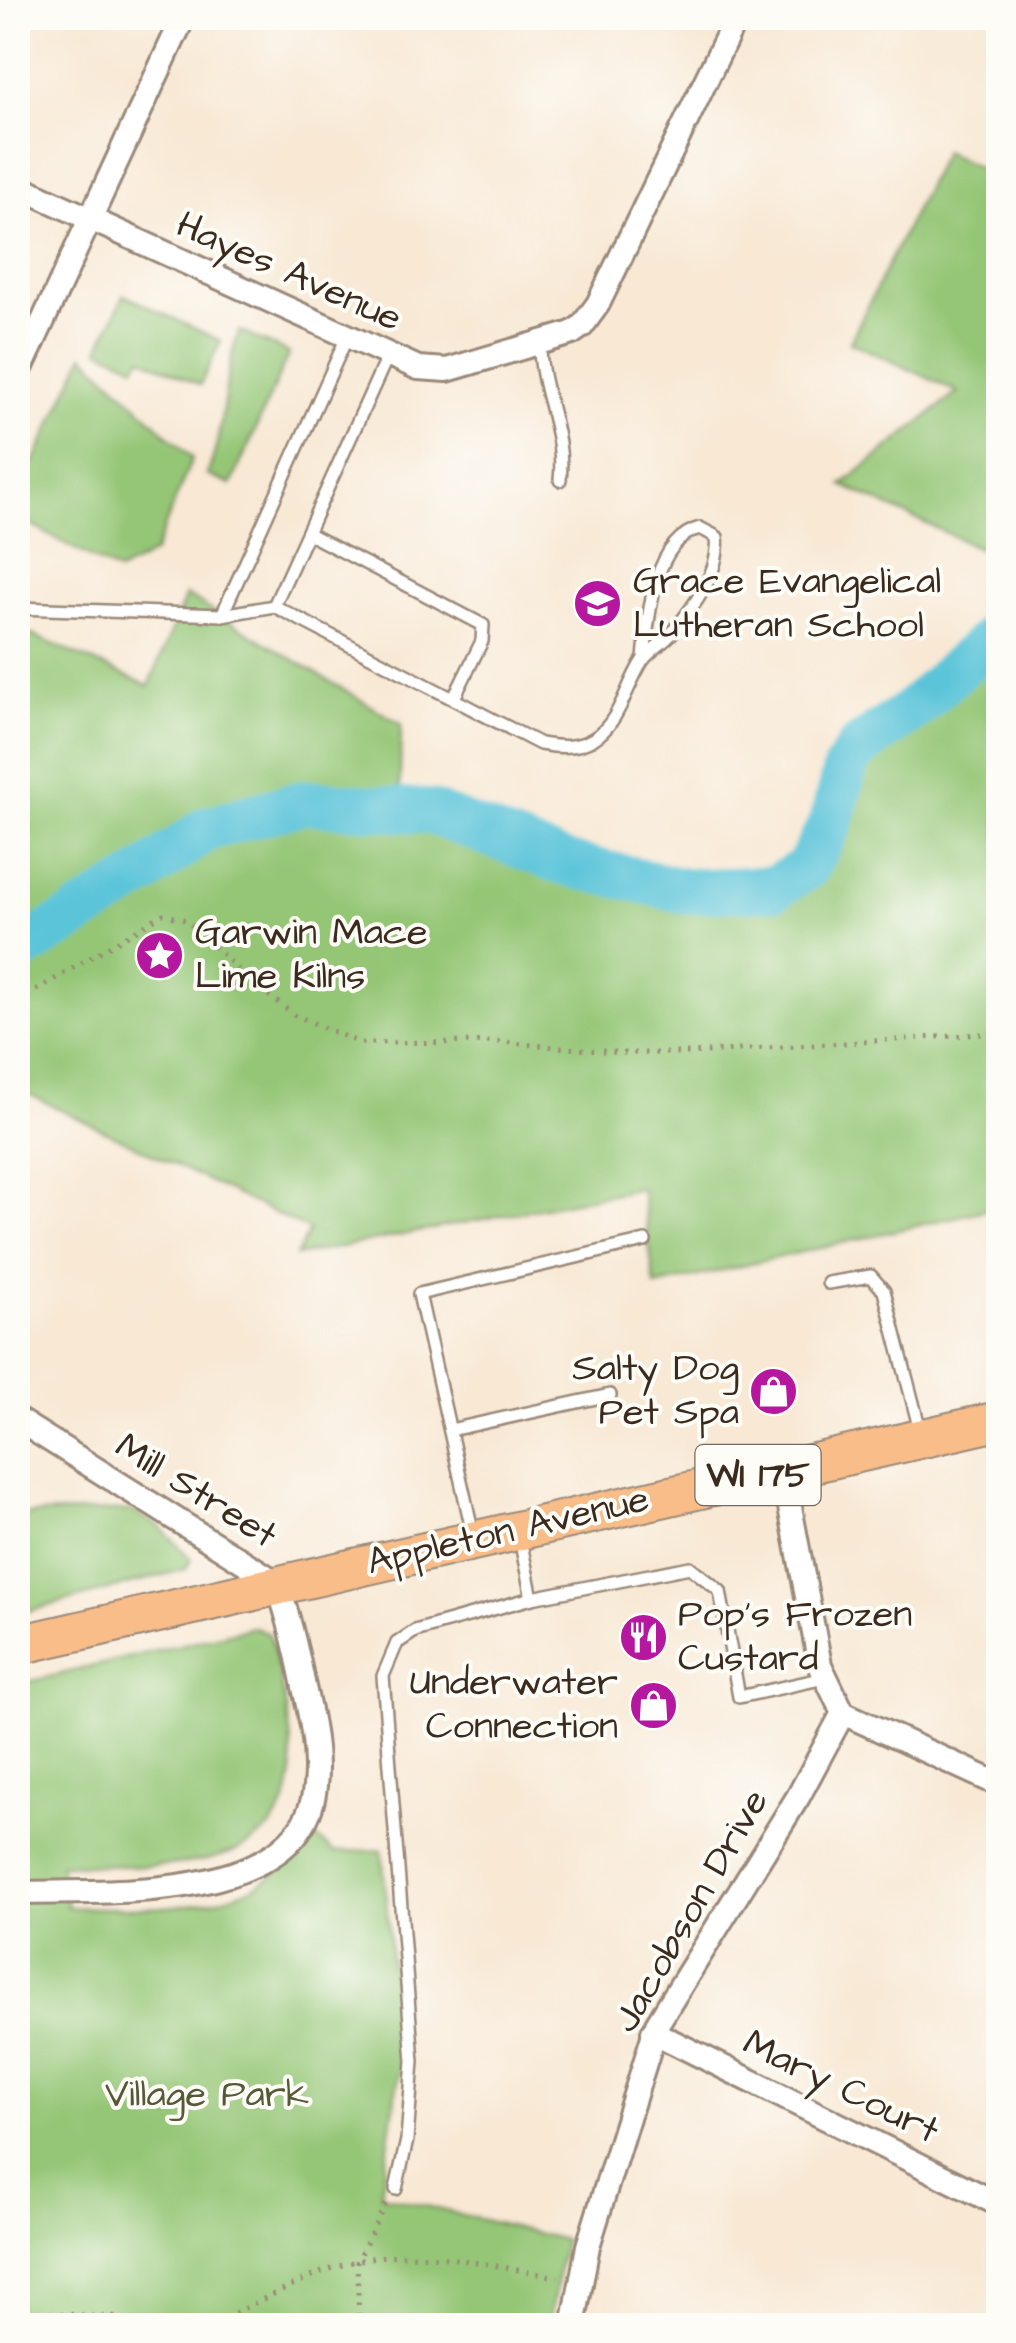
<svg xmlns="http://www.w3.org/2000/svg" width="1016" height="2343" font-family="'Architects Daughter',sans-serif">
	<rect width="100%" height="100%" fill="#fdfcf7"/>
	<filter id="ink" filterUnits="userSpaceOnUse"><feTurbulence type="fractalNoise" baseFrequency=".01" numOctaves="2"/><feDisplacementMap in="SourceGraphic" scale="20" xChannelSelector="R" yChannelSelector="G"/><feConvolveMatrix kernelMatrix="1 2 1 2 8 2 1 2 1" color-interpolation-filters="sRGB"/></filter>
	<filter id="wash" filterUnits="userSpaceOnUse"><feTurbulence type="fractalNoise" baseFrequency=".0048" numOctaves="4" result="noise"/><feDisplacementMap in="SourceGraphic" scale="40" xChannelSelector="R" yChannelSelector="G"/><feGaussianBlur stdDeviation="2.25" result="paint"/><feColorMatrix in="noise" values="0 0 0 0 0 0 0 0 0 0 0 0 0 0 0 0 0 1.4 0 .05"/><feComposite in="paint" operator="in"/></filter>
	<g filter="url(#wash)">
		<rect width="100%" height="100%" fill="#f8e8d4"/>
		<g fill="#94c676" stroke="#68784a" stroke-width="2.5">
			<path d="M944,151L998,178V557L842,485L958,392L850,342Z"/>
			<path d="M124,295L221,341L200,385L141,357L135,366L99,349Z"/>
			<path d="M239,331L289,353L231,485L207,475C226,428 222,379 239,331Z"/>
			<path d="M84,355L192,458L154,553L118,572L18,518V496Z"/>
			<path d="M186,595L401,724L399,830C416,831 436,829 452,833C474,837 496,849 516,857C603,890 738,946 819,877C846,854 845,791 869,760C903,716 961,695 998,655V1207L655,1286L641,1188L296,1256L309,1230L18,1089V629L149,686Z"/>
			<path d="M130,1510L159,1526L191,1559L186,1569L18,1614V1515Z"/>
			<path d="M253,1627L268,1633L272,1641C280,1683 293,1727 292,1769C287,1884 139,1866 60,1864L67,1907C126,1908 208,1914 261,1883C281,1871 297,1852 312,1834L334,1852L382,1850L400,2064L381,2195L564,2240L549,2325H18V1632L28,1682Z"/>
		</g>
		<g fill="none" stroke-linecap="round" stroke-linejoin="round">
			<path stroke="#5cc4d9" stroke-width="45" d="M18,947H26L134,881L206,829L304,802L430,812L566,864L685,891L774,888L807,868L831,823L845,768L858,748L911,711L998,632"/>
		</g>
	</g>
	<g filter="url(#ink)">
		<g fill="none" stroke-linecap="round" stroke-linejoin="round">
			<defs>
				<g id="lane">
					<path d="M540,343C539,390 566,432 560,480"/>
					<path d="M309,534L483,625L482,641L454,698"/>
					<path d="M274,606L388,355"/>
					<path d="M18,608L222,615L347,337"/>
					<path d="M222,615L274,606L540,744C558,747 576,749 593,739C620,723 626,685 643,660C651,650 663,643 672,633C693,608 721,571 717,537L700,528C653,540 648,617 644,659"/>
					<path d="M828,1283L871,1276L884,1291L921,1434"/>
					<path d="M450,1430L610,1395"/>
					<path d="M473,1534L419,1294L645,1241"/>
					<path d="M532,1598L690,1567L720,1591L739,1697L825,1678"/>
					<path d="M396,2189L407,2140L413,2061L383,1676L397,1643L415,1631L532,1598L519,1534"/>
				</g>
				<g id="street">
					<path d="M18,186L418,368L447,370L572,333L582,326L598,304L736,18"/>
					<path d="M18,375L183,18"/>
					<path d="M18,1420L277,1583C289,1617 297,1652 304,1687C311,1719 319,1753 315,1786C304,1906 102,1890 18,1893"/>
					<path d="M783,1470L820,1665L843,1713L998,1784"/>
					<path d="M653,2032L998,2204"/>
					<path d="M573,2326L588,2246L657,2024L798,1797L843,1713"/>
				</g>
				<path id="primary" d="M18,1645L998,1421"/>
			</defs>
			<use href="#lane" stroke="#9a8979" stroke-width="16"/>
			<use href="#street" stroke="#9a8979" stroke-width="28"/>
			<use href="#primary" stroke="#9a8979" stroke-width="42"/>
			<g stroke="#9a8979" stroke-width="5" stroke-dasharray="2.5 8" stroke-linecap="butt">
				<path d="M18,1001L163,914L186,920L257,987L295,1015L359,1043L501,1042L623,1053H690L998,1033"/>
				<path d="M18,2311L113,2317L132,2326"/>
				<path d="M219,2326L227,2316C278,2294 331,2260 387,2256C442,2251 504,2269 558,2277"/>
				<path d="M359,2326L357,2262L386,2203"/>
			</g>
			<use href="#lane" stroke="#fff" stroke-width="11"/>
			<use href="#street" stroke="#fff" stroke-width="22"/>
			<use href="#primary" stroke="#f8bd88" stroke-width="38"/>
		</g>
	</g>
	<defs>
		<symbol id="school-disc" viewBox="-11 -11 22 22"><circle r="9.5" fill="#b5179e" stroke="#fdfcf7"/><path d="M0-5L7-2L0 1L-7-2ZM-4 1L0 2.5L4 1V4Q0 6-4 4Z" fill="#fff"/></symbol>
		<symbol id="sight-disc" viewBox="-11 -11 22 22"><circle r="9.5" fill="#b5179e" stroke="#fdfcf7"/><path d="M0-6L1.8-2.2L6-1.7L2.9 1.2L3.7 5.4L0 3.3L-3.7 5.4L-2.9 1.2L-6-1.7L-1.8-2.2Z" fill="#fff"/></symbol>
		<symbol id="shop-disc" viewBox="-11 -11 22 22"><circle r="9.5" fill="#b5179e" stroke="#fdfcf7"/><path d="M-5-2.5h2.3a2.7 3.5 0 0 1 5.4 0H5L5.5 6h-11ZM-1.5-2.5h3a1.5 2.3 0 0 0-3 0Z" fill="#fff"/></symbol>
		<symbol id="restaurant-disc" viewBox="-11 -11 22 22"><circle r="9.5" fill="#b5179e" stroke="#fdfcf7"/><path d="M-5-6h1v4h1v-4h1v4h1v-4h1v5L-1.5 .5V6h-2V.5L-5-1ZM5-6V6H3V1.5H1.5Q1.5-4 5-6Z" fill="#fff"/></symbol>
	</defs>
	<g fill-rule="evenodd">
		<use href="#school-disc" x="570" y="576" width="55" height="55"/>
		<use href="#sight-disc" x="132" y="928" width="55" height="55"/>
		<use href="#shop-disc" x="746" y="1364" width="55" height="55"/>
		<use href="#restaurant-disc" x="616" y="1610" width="55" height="55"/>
		<use href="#shop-disc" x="626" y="1678" width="55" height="55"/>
	</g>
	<g text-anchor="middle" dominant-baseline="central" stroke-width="8" stroke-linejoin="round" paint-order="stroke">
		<rect fill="#fdfcf7" stroke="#75695f" stroke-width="2.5" x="695.5" y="1445" width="125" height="60" rx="8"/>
		<g font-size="35" font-weight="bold" fill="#3b2a1e">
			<text x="758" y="1475">WI 175</text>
		</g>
		<g font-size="38" fill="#3b2a1e" stroke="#fdfcf7">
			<text transform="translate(289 272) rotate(24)">Hayes Avenue</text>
			<text transform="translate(196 1491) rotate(32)">Mill Street</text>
			<text transform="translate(508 1531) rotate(-13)">Appleton Avenue</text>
			<text transform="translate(691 1911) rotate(-60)">Jacobson Drive</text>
			<text transform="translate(841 2087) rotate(26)">Mary Court</text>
		</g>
		<g font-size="38" fill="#3b2a1e" stroke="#fdfcf7" text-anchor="start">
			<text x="633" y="582">Grace Evangelical<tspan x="633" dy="44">Lutheran School</tspan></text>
			<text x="195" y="933">Garwin Mace<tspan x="195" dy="44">Lime Kilns</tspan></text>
			<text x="739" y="1369" text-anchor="end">Salty Dog<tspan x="739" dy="44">Pet Spa</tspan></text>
			<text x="678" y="1615">Pop's Frozen<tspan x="678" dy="44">Custard</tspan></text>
			<text x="618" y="1683" text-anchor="end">Underwater<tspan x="618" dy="44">Connection</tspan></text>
		</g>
		<g font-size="38" fill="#565938" stroke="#fdfcf7">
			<text x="207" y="2095">Village Park</text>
		</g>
	</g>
	<rect width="1016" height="2343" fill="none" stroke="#fdfcf7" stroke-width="60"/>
</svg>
